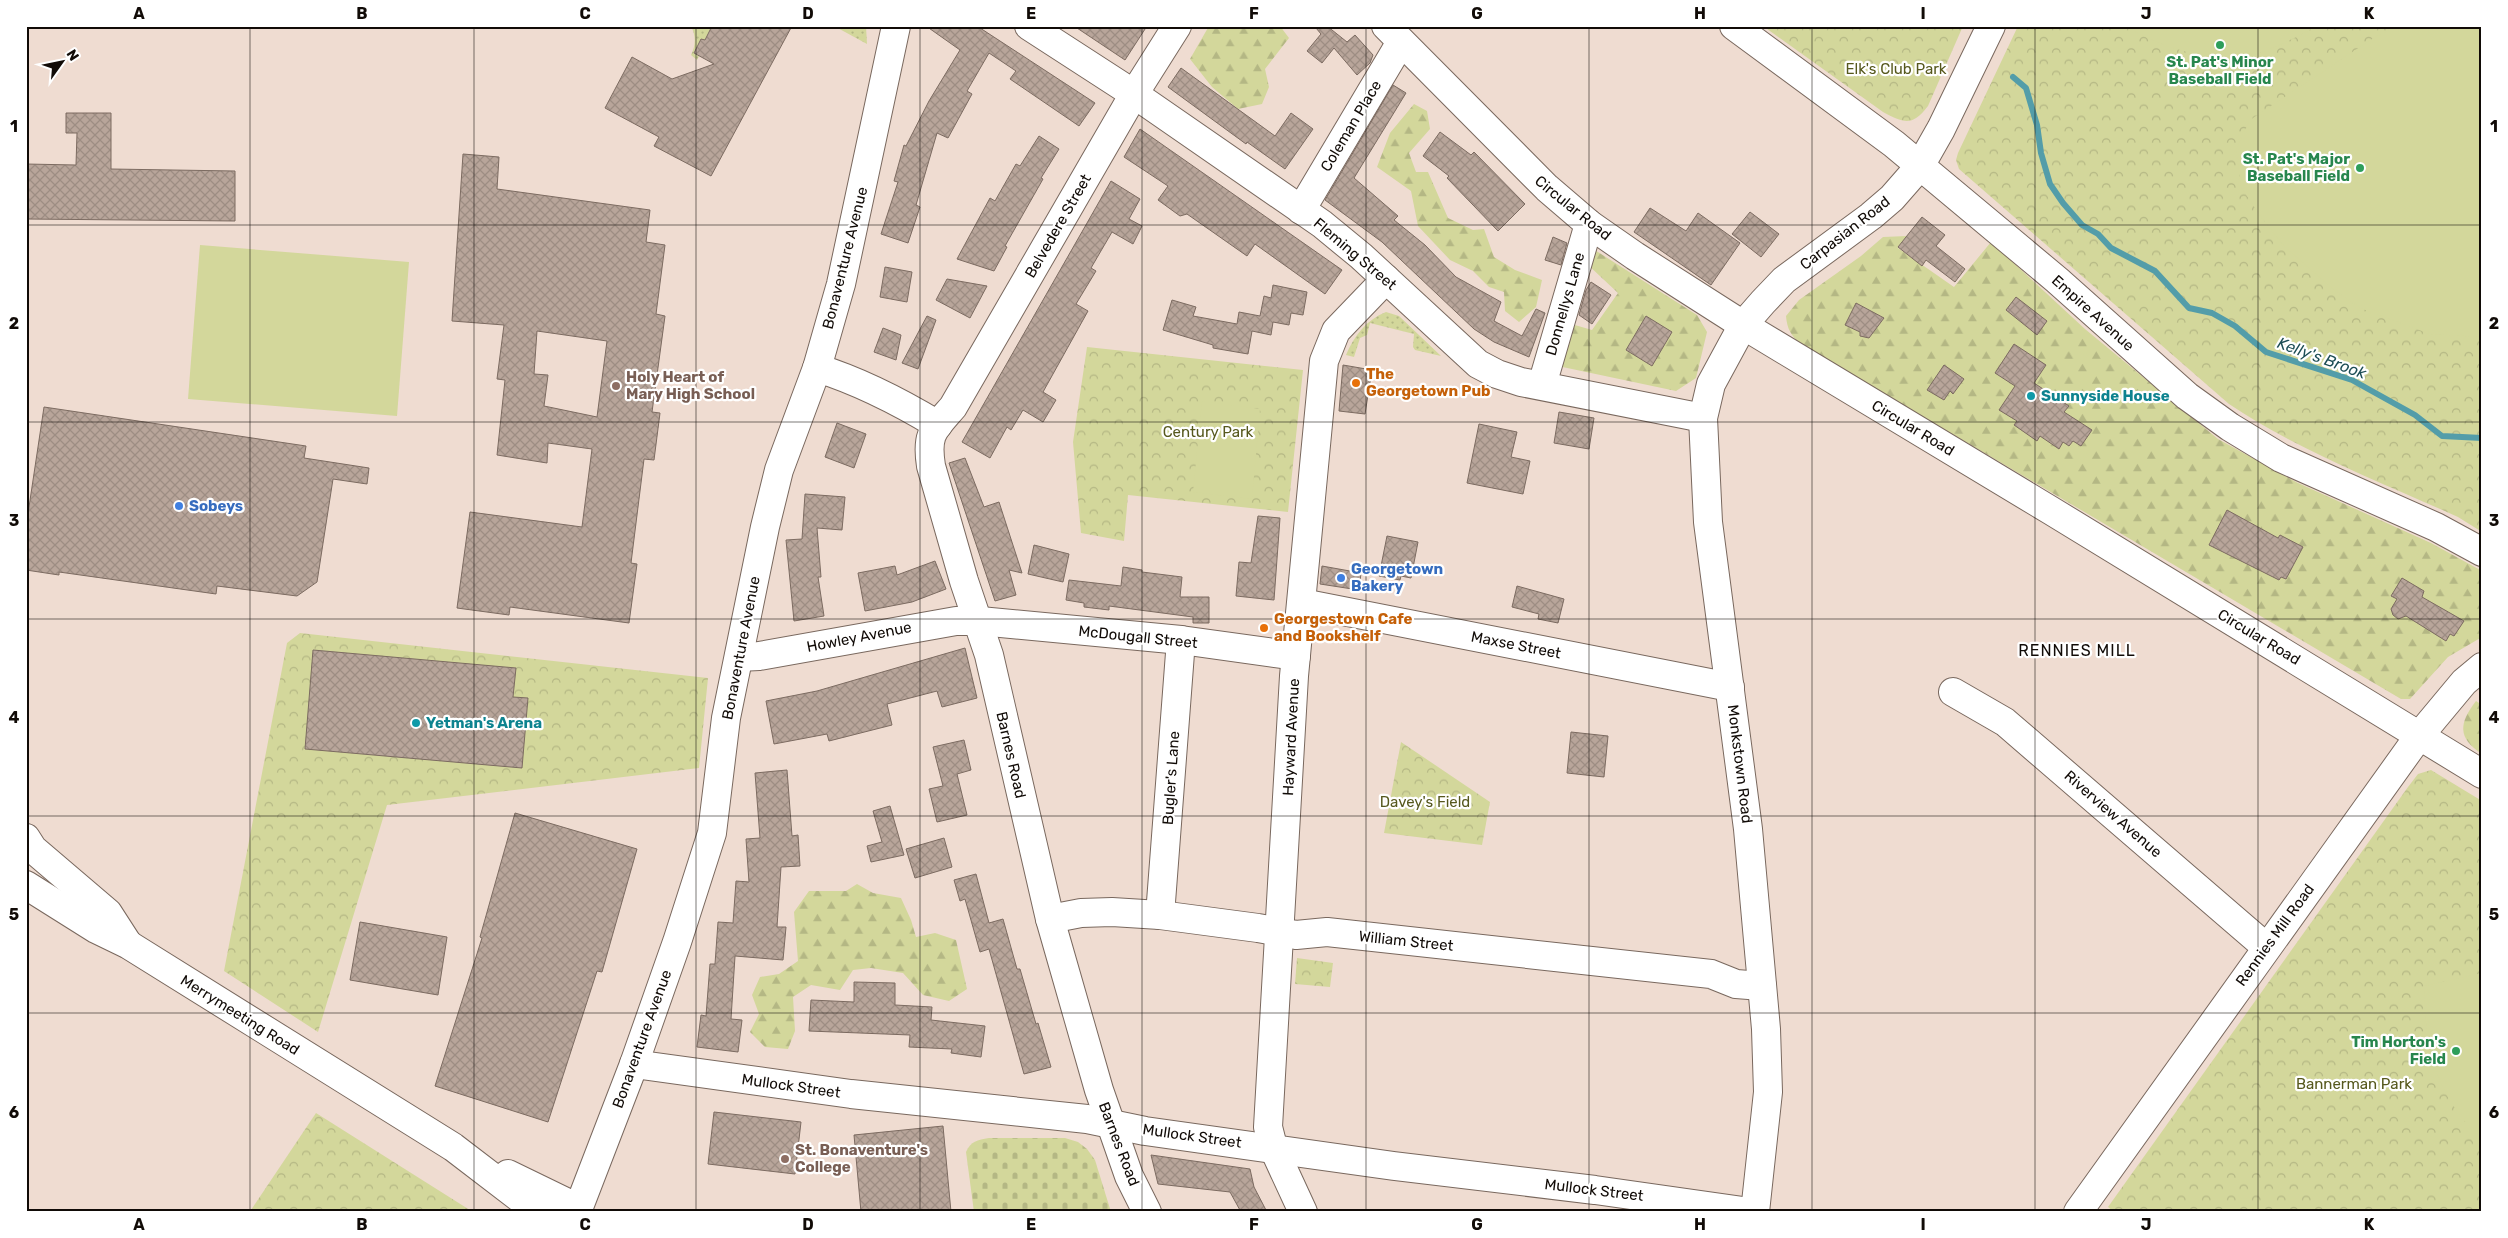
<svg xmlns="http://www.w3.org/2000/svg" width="2508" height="1238" font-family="Rubik,sans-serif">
	<defs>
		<pattern id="grass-dots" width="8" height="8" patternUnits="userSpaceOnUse" patternTransform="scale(1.25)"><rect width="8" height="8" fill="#d3d79b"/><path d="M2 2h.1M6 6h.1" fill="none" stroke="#b4b784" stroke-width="1.8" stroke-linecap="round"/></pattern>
		<pattern id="forest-firs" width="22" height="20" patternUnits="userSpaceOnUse" patternTransform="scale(1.25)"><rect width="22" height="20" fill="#d3d79b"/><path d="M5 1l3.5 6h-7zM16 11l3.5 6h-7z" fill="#b4b784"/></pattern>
		<pattern id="cemetery-stones" width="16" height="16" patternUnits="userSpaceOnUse" patternTransform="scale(1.25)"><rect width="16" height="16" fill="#d3d79b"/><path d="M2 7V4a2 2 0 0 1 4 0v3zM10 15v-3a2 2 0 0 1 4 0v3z" fill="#b4b784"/></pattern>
		<pattern id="park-crowns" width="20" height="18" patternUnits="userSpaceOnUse" patternTransform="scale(1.25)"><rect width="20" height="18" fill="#d3d79b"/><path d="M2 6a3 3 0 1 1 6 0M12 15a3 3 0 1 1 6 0" fill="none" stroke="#b4b784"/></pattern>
		<pattern id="building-cross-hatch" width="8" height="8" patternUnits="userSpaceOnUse" patternTransform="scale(1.25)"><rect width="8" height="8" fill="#b8a59a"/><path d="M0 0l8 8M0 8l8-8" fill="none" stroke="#9d8d83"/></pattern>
	</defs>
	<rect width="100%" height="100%" fill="#efdcd1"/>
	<g fill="url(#grass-dots)">
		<path d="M691,26H712L705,40L701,39L694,52L699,56L697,60L691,55C696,45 696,36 691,26Z"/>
		<path d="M834,26H866L867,44Z"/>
		<path d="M1386,312L1399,316L1441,356L1415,350L1413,347L1414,334L1370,323L1367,335L1360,338L1354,357L1346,355C1354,336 1366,320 1386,312Z"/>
	</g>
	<g fill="url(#forest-firs)">
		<path d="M1209,26H1280L1289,38L1265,69L1269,87L1262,104L1238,109L1212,87L1190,59Z"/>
		<path d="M1414,104L1427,111L1430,129L1409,153L1416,172H1428L1448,218L1473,230L1484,229L1494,257L1515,270L1542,280L1536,307L1519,322L1505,311L1504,292L1489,287L1473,271L1450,260L1418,226L1411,191L1377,167L1390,133Z"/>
		<path d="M1907,236L1898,248L1954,287L1991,242L2085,329L2218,439L2298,483L2431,543L2482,571V637L2448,657L2410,699H2401L1800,344C1791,335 1787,329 1786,316L1799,300L1861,256L1883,237Z"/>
		<path d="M1590,247L1697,315L1707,332L1696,378L1676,391L1553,365L1568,323L1592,330L1618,293L1586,263Z"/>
		<path d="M2476,701L2482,705V754C2457,738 2459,723 2476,701Z"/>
		<path d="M857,884L873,893L901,898L911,920L916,937L935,933L956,940L967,989L949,1001L923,995L903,973L871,968L853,970L840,990L811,985L793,997L795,1031L788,1049L765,1047L750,1032L759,1014L752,995L760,977L779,974L798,961L794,912L809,891H846Z"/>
	</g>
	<path fill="url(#cemetery-stones)" d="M989,1138H1065L1078,1142L1087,1149L1095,1160L1111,1212H974L966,1152C971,1141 977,1140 989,1138Z"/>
	<g fill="url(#park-crowns)">
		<path d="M1763,26H1963L1928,106C1912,127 1904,123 1883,112Z"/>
		<path d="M2018,26H2482V532L2458,517C2381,482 2299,451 2229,404L1959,169L1956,160L1958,153Z"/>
		<path d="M1087,347L1303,370L1288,512L1128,495L1124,541L1081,533L1073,442Z"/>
		<path d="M300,633L708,678L699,768L387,805L318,1032L224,971L287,643Z"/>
		<path d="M1401,742L1490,802L1482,845L1384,833Z"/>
		<path d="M2431,770L2482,801V1212H2114L2108,1207L2408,787L2418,774Z"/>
		<path d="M1297,958L1333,963L1330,987L1295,984Z"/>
		<path d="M316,1113L473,1212H253L251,1210Z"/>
	</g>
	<g fill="#d3d79b">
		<path d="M2124,26H2316C2300,36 2259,56 2242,58C2205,62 2155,44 2124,26Z"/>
		<path d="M2398,26H2482V337L2430,334L2360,308L2334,290L2284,246L2261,217L2241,187L2236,149L2250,120L2375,37Z"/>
		<path d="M200,245L409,262L397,416L188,399Z"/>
		<path d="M1202,401L1260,409L1252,499L1193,492Z"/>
		<path d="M2482,973V1141C2435,1093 2425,1051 2424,986Z"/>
	</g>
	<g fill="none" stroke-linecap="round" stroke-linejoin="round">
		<path stroke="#539da9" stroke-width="6" d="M2013,77L2026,88L2037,125L2041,153L2050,184L2063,203L2082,225L2098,234L2111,248L2155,271L2189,308L2212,313L2235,326L2266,352L2352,380L2415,415L2442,436L2482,438"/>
	</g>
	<g fill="url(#building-cross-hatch)" stroke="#7c6b61" fill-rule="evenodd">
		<path d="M712,26H792L711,176L654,146L659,137L605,108L632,57L672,79L714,64L694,53L701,39L705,40Z"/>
		<path d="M926,26H977L1095,103L1079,126L1010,79L1016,71L989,53L967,91L972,94L948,138L937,133L916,205L920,207L908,243L881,234L898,182L894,181L904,145L906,146L929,101L960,50Z"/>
		<path d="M1074,26H1147L1125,60Z"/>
		<path d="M1318,26H1327L1347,42L1355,35L1373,55L1370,63L1357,75L1334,48L1322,63L1307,51L1321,34L1316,28Z"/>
		<path d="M1181,68L1275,136L1291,113L1313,129L1285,169L1247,142L1246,144L1168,87Z"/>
		<path d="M1393,85L1406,93L1354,178L1398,216L1394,220L1425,245L1456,277L1501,302L1494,321L1522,336L1536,309L1545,313L1529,357L1494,342L1474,329L1382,242L1325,200Z"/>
		<path d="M66,113H111V169L235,171V221L26,219V164L76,165L77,133H66Z"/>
		<path d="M1140,129L1342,270L1325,294L1255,244L1247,256L1187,214L1180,216L1158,200L1168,186L1124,157Z"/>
		<path d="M1440,132L1471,155L1474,152L1525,204L1498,231L1447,178L1449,176L1423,156Z"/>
		<path d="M1039,136L1059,149L1041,178L1043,179L1005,246L1007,247L994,271L957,259L990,198L995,201L1016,164L1020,166Z"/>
		<path d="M463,154L499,157L497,189L650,210L646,242L665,245L656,314L665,316L652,412L660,413L654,460L644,459L631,563L637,564L629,623L510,607L509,615L457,608L470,512L582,527L592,449L548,443L547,463L497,455L505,380L497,379L504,325L452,321ZM537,331L607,341L597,417L544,406L548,375L534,374Z"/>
		<path d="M1111,181L1140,199L1129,219L1142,226L1133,244L1112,232L1091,268L1096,271L1076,304L1088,311L1043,392L1056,400L1043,422L1023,410L1011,430L1007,427L990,458L962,442Z"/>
		<path d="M1650,208L1686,231L1698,213L1740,243L1711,285L1634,232Z"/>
		<path d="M1750,212L1779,234L1761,257L1732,234Z"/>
		<path d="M1922,217L1945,235L1936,246L1965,269L1955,282L1926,260L1922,266L1898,247Z"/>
		<path d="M1553,237L1567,243L1561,265L1545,260Z"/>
		<path d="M885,267L912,272L907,302L880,297Z"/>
		<path d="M947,279L987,286L970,318L936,300Z"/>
		<path d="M1591,282L1611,295L1592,324L1579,315L1586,290Z"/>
		<path d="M1273,285L1307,292L1303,315L1291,313L1289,325L1273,322L1271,335L1252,331L1248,354L1213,348V345L1163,330L1172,300L1196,307L1193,316L1237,324L1239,312L1260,316L1264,296L1271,298Z"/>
		<path d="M2016,297L2047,321L2037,335L2006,310Z"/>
		<path d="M1856,303L1884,318L1869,338L1860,336V332L1845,325Z"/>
		<path d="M927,316L936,320L918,369L902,363Z"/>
		<path d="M1646,316L1672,332L1652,366L1626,350Z"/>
		<path d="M883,328L901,335L896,360L874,352Z"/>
		<path d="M2014,344L2046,365L2034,383L2069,406L2064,412L2092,430L2081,446L2073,441L2069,446L2063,442L2059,449L2040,436L2037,441L2014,425L2017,421L1999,410L2015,386L1995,373Z"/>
		<path d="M1343,365L1372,370L1365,414L1339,411Z"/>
		<path d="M1944,365L1964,379L1953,394L1950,391L1944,400L1927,390Z"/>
		<path d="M44,407L306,446L304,458L369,468L367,484L333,479L317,582L297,596L217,586L216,594L59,572V575L26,570V527Z"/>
		<path d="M1559,412L1594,418L1589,449L1554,443Z"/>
		<path d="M837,423L866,434L854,468L825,457Z"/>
		<path d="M1479,424L1517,432L1511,457L1530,461L1523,494L1467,483Z"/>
		<path d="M965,458L984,507L999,502L1022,573L1009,570L1016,595L995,601L949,463Z"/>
		<path d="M805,494L845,497L842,530L817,528L821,577H818L824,616L794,621L786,540L802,539Z"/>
		<path d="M2227,510L2278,538L2280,535L2303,547L2286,579L2281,577L2279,580L2209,545Z"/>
		<path d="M1258,516L1280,518L1274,600L1236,596L1239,562L1251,563Z"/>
		<path d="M1387,536L1418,542L1411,578L1401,576L1400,580L1379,576Z"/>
		<path d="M1034,545L1069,554L1063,582L1028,574Z"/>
		<path d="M935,561L946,589L912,602L865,611L858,573L895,566L897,575Z"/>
		<path d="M1322,566L1361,573L1359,590L1320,584Z"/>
		<path d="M1123,567L1142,570V572L1182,577L1180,597H1209V623H1193V617L1109,606V610L1084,607V603L1066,600L1069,580L1121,586Z"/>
		<path d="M2402,578L2424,591L2422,597L2464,621L2454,636L2450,634L2446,641L2406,616L2398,619L2393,615L2391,609L2397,599L2391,596Z"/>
		<path d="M1517,586L1564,599L1558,623L1538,619L1539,614L1512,607Z"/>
		<path d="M965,648L977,698L942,707L937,691L887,704L892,725L829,741L827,734L774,744L766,701L817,691Z"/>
		<path d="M313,650L516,668L513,697L528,698L522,768L305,749Z"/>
		<path d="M1571,732L1608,736L1604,777L1567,773Z"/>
		<path d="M964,740L971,770L957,774L967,815L937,822L929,789L943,786L933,747Z"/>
		<path d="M787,770L792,836L798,835L800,866L781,867L777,927H786L783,960L735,956L731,1019L742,1020L738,1052L697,1047L701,1015L706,1016L710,964H715L718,922L733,923L736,881L749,882L746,839L760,838L755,773Z"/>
		<path d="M890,806L904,855L871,862L867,846L882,842L873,811Z"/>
		<path d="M515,813L637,849L602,972L597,971L548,1122L435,1086L482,938L480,937Z"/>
		<path d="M944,838L952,867L915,878L906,849Z"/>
		<path d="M976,874L989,923L1003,919L1017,969H1020L1036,1024L1038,1023L1051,1067L1024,1074L989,949L980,952L965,899L960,901L954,880Z"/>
		<path d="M360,922L447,937L438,995L350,980Z"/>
		<path d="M854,982L895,983V1005L932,1007L931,1020L985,1026L981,1057L951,1053L952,1049L909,1047L910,1035L809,1031L811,1000L854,1002Z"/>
		<path d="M714,1112L801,1122L795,1174L708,1164Z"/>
		<path d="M943,1126L951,1212H861L854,1135Z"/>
		<path d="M1151,1155L1250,1169L1254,1187L1267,1212H1241L1230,1192L1158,1184Z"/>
	</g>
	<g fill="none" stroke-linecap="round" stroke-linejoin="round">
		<defs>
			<g id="minor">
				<path d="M1029,26L1134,94L1322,224L1361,256L1478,364L1497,374L1521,382L1703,418"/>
				<path d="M1386,26L1547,188L1589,224L1635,256L1743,325L2050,510L2482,774"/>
				<path d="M1734,26L1894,144L2057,280L2187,396L2230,427L2281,458L2436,527L2482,552"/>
				<path d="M1301,210L1401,42"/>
				<path d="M817,368C859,381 900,402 938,425"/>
				<path d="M1542,385L1589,224"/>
				<path d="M1302,603L1730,687"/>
				<path d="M739,657L759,656L956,621H980L1181,640L1296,656"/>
				<path d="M1953,692L2005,722L2266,947"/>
				<path d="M26,838L33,849L108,913L128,944"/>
				<path d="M26,885L96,929L129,945L453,1147L538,1212"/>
				<path d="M1160,915L1181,640"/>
				<path d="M1050,919L1081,913L1112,912L1160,915L1258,928L1296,935L1327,932L1711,974L1736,984L1762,986"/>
				<path d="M634,1064L851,1094L1087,1119L1145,1131L1394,1166L1595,1190L1750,1212"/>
				<path d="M508,1174L578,1208"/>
				<path d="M577,1212L634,1064L677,942L712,833L726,718L765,527L779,470L817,368L841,284L896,26"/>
				<path d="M1147,1212L1129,1176L1099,1090L1050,919L989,655L964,581L931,466C926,434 933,430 953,407L1134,94L1177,26"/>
				<path d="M1303,1212L1273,1147L1268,1127L1294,676L1324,361L1336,331L1386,279"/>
				<path d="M1755,1212L1768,1092L1766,1029L1748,829L1708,522L1703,418L1711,384L1743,325L1763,302L1784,280L1871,216L1892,198L1920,166L1941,129L1991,26"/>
			</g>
			<path id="major" d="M2078,1212L2419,736L2464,682L2482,667"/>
		</defs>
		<use href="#minor" stroke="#79685e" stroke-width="30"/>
		<use href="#major" stroke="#79685e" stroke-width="30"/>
		<use href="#minor" stroke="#fff" stroke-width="28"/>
		<use href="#major" stroke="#fff" stroke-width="28"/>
	</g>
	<path fill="none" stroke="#110b07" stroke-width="1" stroke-opacity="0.55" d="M250,26V1212M474,26V1212M696,26V1212M920,26V1212M1142,26V1212M1366,26V1212M1589,26V1212M1812,26V1212M2035,26V1212M2258,26V1212M26,225H2482M26,422H2482M26,619H2482M26,816H2482M26,1013H2482"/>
	<g fill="#2e9e5b" stroke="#fff" stroke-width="2">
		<circle cx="2220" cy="45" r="5"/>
		<circle cx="2360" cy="168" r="5"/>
		<circle cx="2456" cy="1051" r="5"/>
	</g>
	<g fill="#e8710a" stroke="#fff" stroke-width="2">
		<circle cx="1356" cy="383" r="5"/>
		<circle cx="1264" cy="628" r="5"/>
	</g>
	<g fill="#8d6e63" stroke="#fff" stroke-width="2">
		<circle cx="616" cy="386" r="5"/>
		<circle cx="785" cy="1159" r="5"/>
	</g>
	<g fill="#0f9aa8" stroke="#fff" stroke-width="2">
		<circle cx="2031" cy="396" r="5"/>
		<circle cx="416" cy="723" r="5"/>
	</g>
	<g fill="#3f7fe0" stroke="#fff" stroke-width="2">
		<circle cx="179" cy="506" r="5"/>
		<circle cx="1341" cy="578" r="5"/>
	</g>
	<g text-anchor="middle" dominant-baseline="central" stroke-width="4.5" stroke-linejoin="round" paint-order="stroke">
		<g font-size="15" font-weight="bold" fill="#27864d" stroke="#fff" text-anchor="end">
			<text x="2220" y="62" text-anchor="middle">St. Pat's Minor<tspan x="2220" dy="17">Baseball Field</tspan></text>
			<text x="2350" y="159">St. Pat's Major<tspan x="2350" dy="17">Baseball Field</tspan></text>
			<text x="2446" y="1042">Tim Horton's<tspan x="2446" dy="17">Field</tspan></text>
		</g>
		<g font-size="15" fill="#56581d" stroke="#fff">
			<text x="1896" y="69">Elk's Club Park</text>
			<text x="1208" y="432">Century Park</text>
			<text x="1425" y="802">Davey's Field</text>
			<text x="2354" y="1084">Bannerman Park</text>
		</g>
		<g font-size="15" fill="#110b07" stroke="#fff">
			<text transform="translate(1351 126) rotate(-59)">Coleman Place</text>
			<text transform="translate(1573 208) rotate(39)">Circular Road</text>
			<text transform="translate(1058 226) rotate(-60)">Belvedere Street</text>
			<text transform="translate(1845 233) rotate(-38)">Carpasian Road</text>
			<text transform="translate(1355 254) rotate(40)">Fleming Street</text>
			<text transform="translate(845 258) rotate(-76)">Bonaventure Avenue</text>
			<text transform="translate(1565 304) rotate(-74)">Donnellys Lane</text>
			<text transform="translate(2093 313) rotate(42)">Empire Avenue</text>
			<text transform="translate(1913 428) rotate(31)">Circular Road</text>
			<text transform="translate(859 637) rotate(-11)">Howley Avenue</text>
			<text transform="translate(1138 637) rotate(6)">McDougall Street</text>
			<text transform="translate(2259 637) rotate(31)">Circular Road</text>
			<text transform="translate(1516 645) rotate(11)">Maxse Street</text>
			<text transform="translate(741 648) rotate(-79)">Bonaventure Avenue</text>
			<text transform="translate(1291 737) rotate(-87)">Hayward Avenue</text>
			<text transform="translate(1011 755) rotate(77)">Barnes Road</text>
			<text transform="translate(1740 764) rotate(83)">Monkstown Road</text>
			<text transform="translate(1171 778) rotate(-86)">Bugler's Lane</text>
			<text transform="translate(2113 814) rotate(41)">Riverview Avenue</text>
			<text transform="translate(2275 935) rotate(-54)">Rennies Mill Road</text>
			<text transform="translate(1406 941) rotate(6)">William Street</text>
			<text transform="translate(240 1015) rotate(32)">Merrymeeting Road</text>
			<text transform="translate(642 1039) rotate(-70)">Bonaventure Avenue</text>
			<text transform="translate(791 1086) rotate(8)">Mullock Street</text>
			<text transform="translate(1192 1136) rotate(8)">Mullock Street</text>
			<text transform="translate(1119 1144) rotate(69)">Barnes Road</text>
			<text transform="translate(1594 1190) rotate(7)">Mullock Street</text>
		</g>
		<g font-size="15" font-weight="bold" fill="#c56008" stroke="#fff" text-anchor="start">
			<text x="1366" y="374">The<tspan x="1366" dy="17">Georgetown Pub</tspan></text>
			<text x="1274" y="619">Georgestown Cafe<tspan x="1274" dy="17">and Bookshelf</tspan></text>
		</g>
		<g font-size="15" font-weight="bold" fill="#785e54" stroke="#fff" text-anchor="start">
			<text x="626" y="377">Holy Heart of<tspan x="626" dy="17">Mary High School</tspan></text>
			<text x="795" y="1150">St. Bonaventure's<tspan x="795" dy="17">College</tspan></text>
		</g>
		<g font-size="15" font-weight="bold" fill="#0d838f" stroke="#fff" text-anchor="start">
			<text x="2041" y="396">Sunnyside House</text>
			<text x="426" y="723">Yetman's Arena</text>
		</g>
		<g font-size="15" font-weight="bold" fill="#366cbe" stroke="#fff" text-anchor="start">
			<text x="189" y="506">Sobeys</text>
			<text x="1351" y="569">Georgetown<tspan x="1351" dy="17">Bakery</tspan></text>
		</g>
		<g font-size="16" font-style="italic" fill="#1e4e56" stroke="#fff">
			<text transform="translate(2322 358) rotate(20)">Kelly's Brook</text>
		</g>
		<g font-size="16" letter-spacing="1" fill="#110b07" stroke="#fff">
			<text x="2077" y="650">RENNIES MILL</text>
		</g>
	</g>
	<rect width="2508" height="1238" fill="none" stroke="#ffffff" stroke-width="55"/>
	<g transform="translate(62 62) rotate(57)" stroke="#ffffff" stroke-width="4" paint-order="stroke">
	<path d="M0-4L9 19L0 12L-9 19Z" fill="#110b07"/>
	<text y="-8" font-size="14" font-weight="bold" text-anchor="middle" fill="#110b07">N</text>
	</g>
	<rect x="28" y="28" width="2452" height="1182" fill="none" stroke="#110b07" stroke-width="2"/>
	<g font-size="16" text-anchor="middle" font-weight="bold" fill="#110b07">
		<text x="139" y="19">A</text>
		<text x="362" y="19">B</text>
		<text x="585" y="19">C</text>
		<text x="808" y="19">D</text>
		<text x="1031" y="19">E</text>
		<text x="1254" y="19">F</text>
		<text x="1477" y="19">G</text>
		<text x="1700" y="19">H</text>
		<text x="1923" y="19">I</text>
		<text x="2146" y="19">J</text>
		<text x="2369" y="19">K</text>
		<text x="14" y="132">1</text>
		<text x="2494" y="132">1</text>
		<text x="14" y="329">2</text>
		<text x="2494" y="329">2</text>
		<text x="14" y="526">3</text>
		<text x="2494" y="526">3</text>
		<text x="14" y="723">4</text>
		<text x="2494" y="723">4</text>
		<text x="14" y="920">5</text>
		<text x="2494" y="920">5</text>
		<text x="14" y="1118">6</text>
		<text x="2494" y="1118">6</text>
		<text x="139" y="1230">A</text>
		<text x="362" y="1230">B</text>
		<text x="585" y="1230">C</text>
		<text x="808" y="1230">D</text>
		<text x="1031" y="1230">E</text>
		<text x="1254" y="1230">F</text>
		<text x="1477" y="1230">G</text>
		<text x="1700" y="1230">H</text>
		<text x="1923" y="1230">I</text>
		<text x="2146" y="1230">J</text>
		<text x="2369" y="1230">K</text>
	</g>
</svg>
